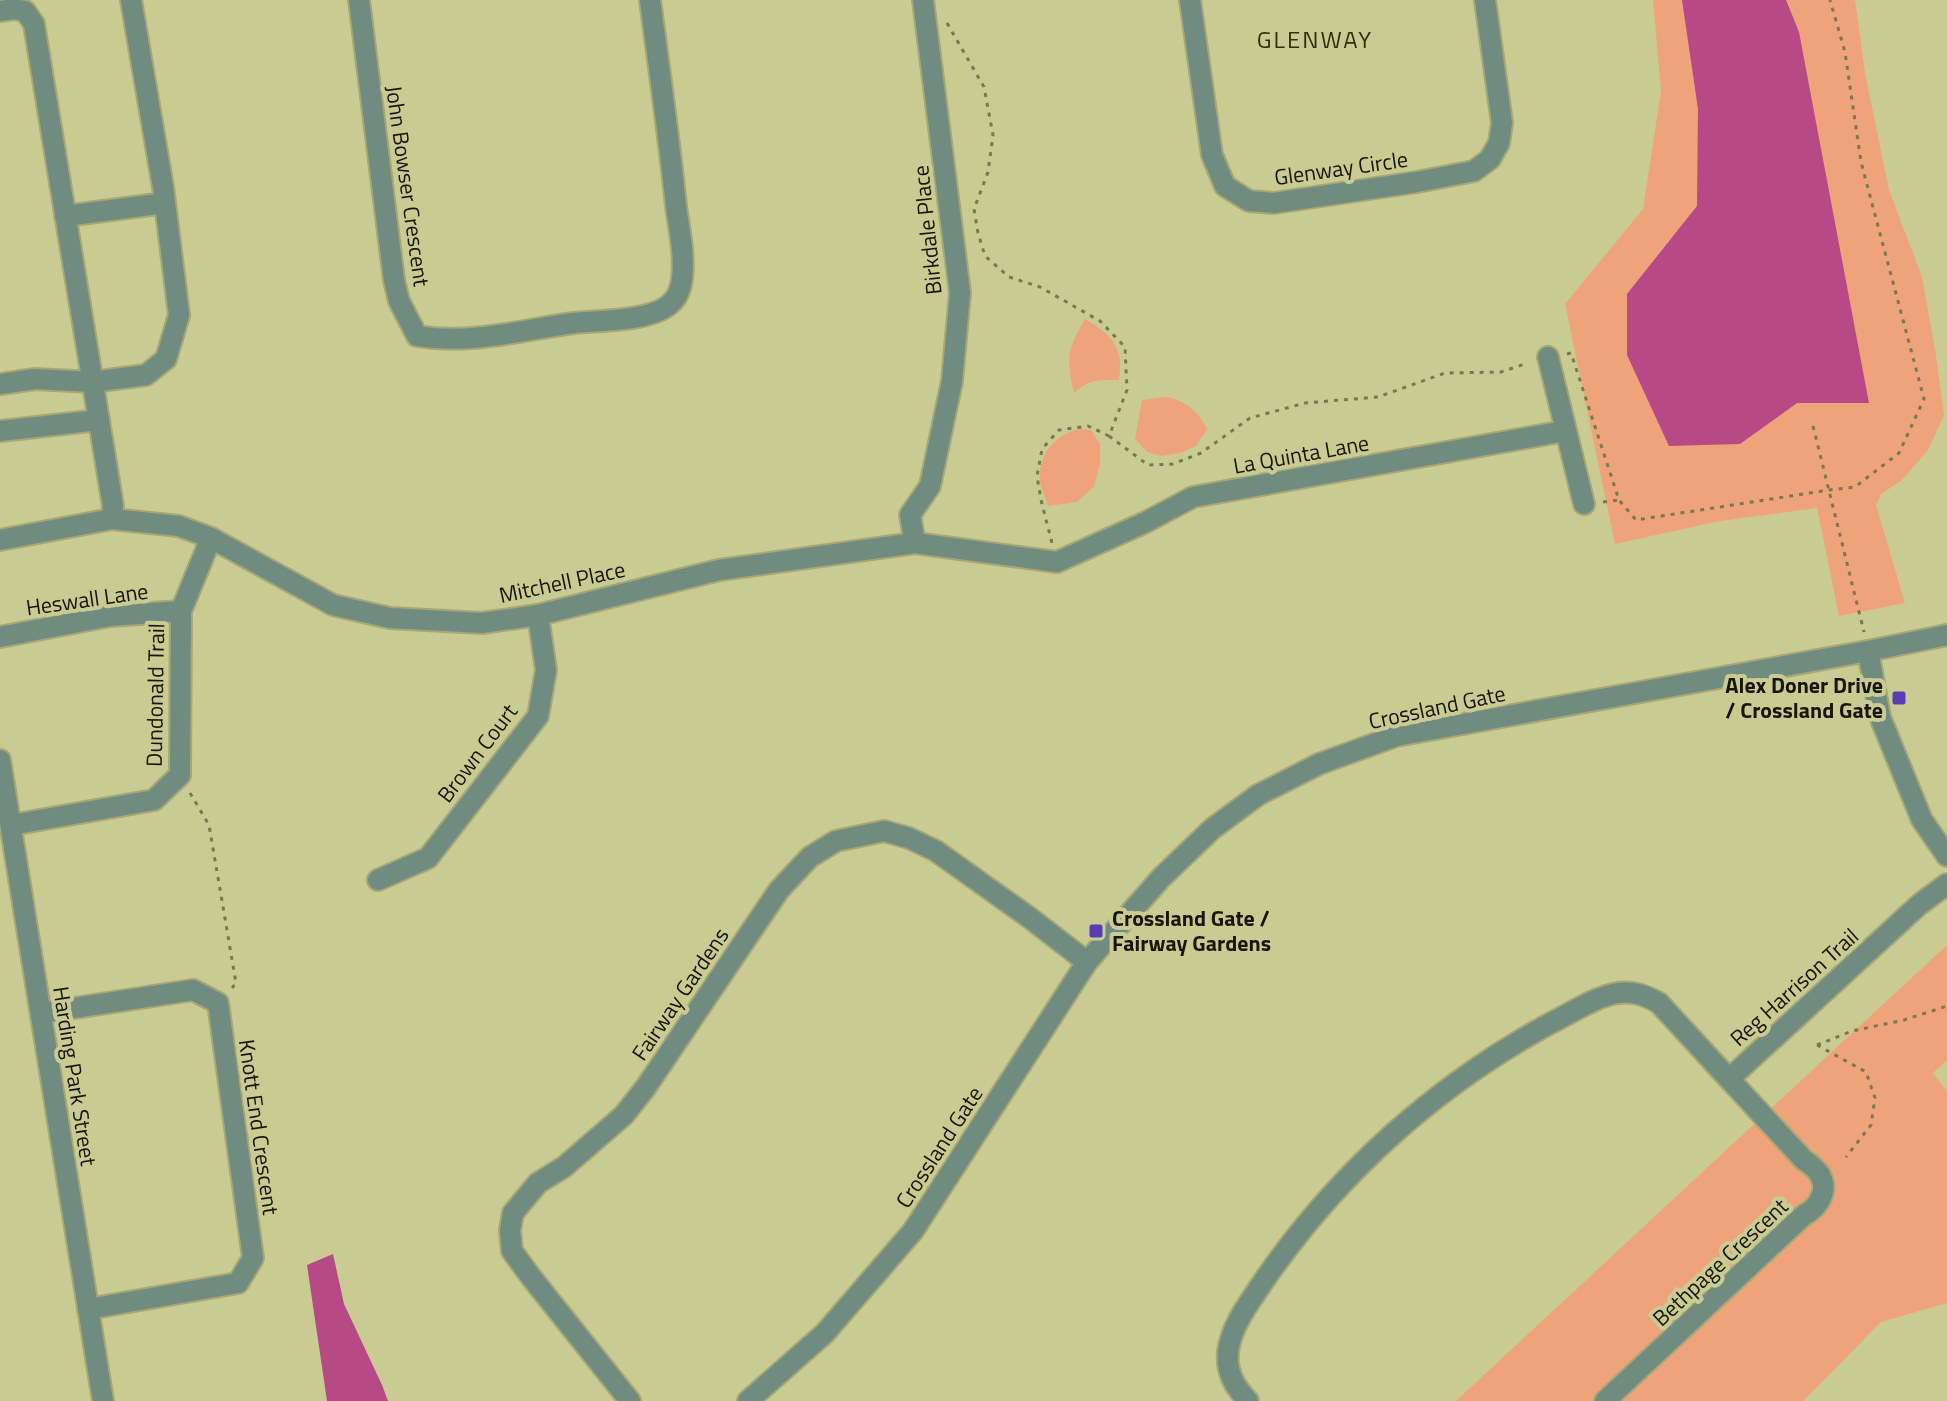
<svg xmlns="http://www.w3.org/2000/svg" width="1947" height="1401" font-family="'Titillium Web',sans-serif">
	<rect width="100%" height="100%" fill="#cacb92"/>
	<g fill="#efa37b">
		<path d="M1653,0H1855L1865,73L1889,190L1922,277L1936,355L1944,415L1928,450L1902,480L1881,494L1876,505L1905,603L1839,616L1817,508L1720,521L1615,544L1565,304L1643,209L1661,91Z"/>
		<path d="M1085,319C1112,335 1124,347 1119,380C1101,379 1087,380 1074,393C1066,359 1067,349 1085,319Z"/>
		<path d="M1168,397C1189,404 1196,409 1207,429L1196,446L1180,453L1162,456L1147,452L1135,439L1142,400Z"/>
		<path d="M1079,429L1091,430L1100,444V464L1094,486L1077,502L1048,506C1046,498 1041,489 1040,481C1037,455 1055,435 1079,429Z"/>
		<path d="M1947,945V1060L1933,1073L1947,1092V1303L1881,1322L1803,1401H1456Z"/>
	</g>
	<g fill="#b74986">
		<path d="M1682,0H1786L1799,32L1869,403H1797L1740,444L1669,446L1627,355V294L1697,206L1698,109Z"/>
		<path d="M333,1254L344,1304L382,1385L388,1401H327L307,1265Z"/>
	</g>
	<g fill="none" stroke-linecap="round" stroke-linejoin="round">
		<defs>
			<g id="minor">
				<path d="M359,0L394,280L399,301L417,336C472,345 521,330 574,323C601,320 655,322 673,301C678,296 681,286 682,279C685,255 679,229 676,206C669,137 659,68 650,0"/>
				<path d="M1190,0L1212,155L1225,186L1249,201L1274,203L1417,182L1474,171L1490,159L1499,143L1502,123L1485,0"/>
				<path d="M0,11L14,9L25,11L34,24L113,506L112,519"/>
				<path d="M65,216L165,203"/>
				<path d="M1548,357L1584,504"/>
				<path d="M0,384L35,379L92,382L146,375L166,359L179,315L163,187L131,0"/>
				<path d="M0,431L99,420"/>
				<path d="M0,540L112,519L179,526L211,538L333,605L390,618L482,623L538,615L719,570L915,543L1057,562L1146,522L1193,497L1565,431"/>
				<path d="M915,543L910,515L930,486L952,381L960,293L923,0"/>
				<path d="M0,637L110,616L181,611"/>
				<path d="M1868,651L1880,717L1922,820L1947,856"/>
				<path d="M0,760L103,1401"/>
				<path d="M11,825L154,800L180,775L181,611L211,538"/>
				<path d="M378,880L428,858L538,716L546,670L538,615"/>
				<path d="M41,1013L193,990L218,1003L253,1258L238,1283L88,1309"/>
				<path d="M630,1401L531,1277L512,1251L510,1230L513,1213L538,1183L564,1167L624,1115L646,1087L779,890L810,857L836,841L884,831L909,838L936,851L1030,918L1087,962"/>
				<path d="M748,1401L825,1333L913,1231L1087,962L1161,878L1212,829L1258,795L1319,764L1396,736L1868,651L1947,635"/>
				<path d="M1248,1401C1235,1387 1226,1373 1228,1352C1231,1326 1249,1303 1263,1282C1337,1174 1436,1085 1551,1023C1572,1013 1594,997 1618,993C1633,991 1645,995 1659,1003L1729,1079L1920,904L1947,884"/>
				<path d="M1605,1401L1804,1215C1818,1208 1829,1191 1820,1175C1817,1169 1810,1164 1804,1160L1729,1079"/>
			</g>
		</defs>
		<use href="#minor" stroke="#a6a775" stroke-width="24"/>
		<g stroke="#797951" stroke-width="3" stroke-dasharray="4 6" stroke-linecap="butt">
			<path d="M947,23L984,87L993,135L988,172L974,209L978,233L985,256L1009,277L1040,287L1100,321L1125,347L1127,390L1109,436L1088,426L1059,430L1042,449L1037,476L1041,500L1052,543"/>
			<path d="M1567,354L1571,353L1619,500L1636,520L1829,490L1855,487L1899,453L1924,399L1861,162L1845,52L1830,0"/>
			<path d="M1813,426L1864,632"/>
			<path d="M1109,436L1148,465L1173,464L1201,453L1250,418L1305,403L1378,397L1445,373L1501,372L1528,363"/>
			<path d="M1603,502L1619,500"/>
			<path d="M190,793L209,825L236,983L232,988"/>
			<path d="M1817,1045L1866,1072L1875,1098L1871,1125L1846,1157"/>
			<path d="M1817,1045L1852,1031L1904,1020L1947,1006"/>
		</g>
		<use href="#minor" stroke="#708b80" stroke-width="20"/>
	</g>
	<g fill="#5a3cb4" stroke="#cacb92" stroke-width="3">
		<rect x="1891" y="690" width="16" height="16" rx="4"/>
		<rect x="1088" y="923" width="16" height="16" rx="4"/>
	</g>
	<g text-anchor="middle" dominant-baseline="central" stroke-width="8" stroke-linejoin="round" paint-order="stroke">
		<g font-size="22" fill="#171702" stroke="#cacb92">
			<text transform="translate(1341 168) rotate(-8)">Glenway Circle</text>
			<text transform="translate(408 186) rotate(82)">John Bowser Crescent</text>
			<text transform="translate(927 230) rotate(-96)">Birkdale Place</text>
			<text transform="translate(1301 454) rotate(-10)">La Quinta Lane</text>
			<text transform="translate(562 582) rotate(-12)">Mitchell Place</text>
			<text transform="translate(87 599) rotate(-8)">Heswall Lane</text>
			<text transform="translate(155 695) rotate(-89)">Dundonald Trail</text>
			<text transform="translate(1437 707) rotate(-12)">Crossland Gate</text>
			<text transform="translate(477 753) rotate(-53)">Brown Court</text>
			<text transform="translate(1794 987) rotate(-42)">Reg Harrison Trail</text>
			<text transform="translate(680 994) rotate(-56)">Fairway Gardens</text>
			<text transform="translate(75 1076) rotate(81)">Harding Park Street</text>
			<text transform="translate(259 1127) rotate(82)">Knott End Crescent</text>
			<text transform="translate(939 1147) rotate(-57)">Crossland Gate</text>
			<text transform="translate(1720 1262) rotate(-43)">Bethpage Crescent</text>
		</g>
		<g font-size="22" font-weight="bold" fill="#171702" stroke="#cacb92" text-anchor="end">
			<text x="1883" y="685">Alex Doner Drive<tspan x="1883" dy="25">/ Crossland Gate</tspan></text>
			<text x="1112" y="918" text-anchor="start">Crossland Gate /<tspan x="1112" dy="25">Fairway Gardens</tspan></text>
		</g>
		<g font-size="24" letter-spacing="2" fill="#323106" stroke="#cacb92">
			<text x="1315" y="39">GLENWAY</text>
		</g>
	</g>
</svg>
